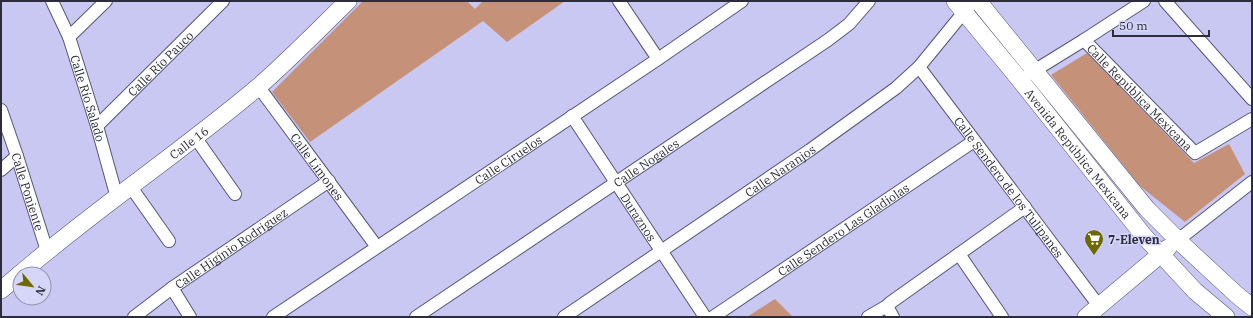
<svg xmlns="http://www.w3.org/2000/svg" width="1253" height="318" font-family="'IBM Plex Serif',serif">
	<rect width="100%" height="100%" fill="#c8c8f2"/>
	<g fill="#c69179">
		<path d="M363,1H467L475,9L483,1H565L507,42L483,21L310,142L272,92Z"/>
		<path d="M1087,53L1194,163L1229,144L1245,174L1185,222L1140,186L1051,75Z"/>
		<path d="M775,299L793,317H747Z"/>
	</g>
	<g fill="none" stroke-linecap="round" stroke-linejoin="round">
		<defs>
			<g id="street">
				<path id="s1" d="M52,1L69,37L97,126L117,198"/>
				<path d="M619,1L658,59"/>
				<path d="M1165,1L1252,99"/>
				<path d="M69,37L106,1"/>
				<path id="s2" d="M1084,40L1195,153L1252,119"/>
				<path id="s3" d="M919,67L1099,306"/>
				<path d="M1029,74L1084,40L1144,1"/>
				<path id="s4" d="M258,86L377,247"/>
				<path id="s5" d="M1,110L17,156L47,251"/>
				<path id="s6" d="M572,116L705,317"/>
				<path id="s7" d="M97,126L223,1"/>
				<path d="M195,137L235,194"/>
				<path d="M1,170L17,156"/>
				<path d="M131,187L169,241"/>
				<path d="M1178,240L1252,182"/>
				<path d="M959,254L1002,317"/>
				<path d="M172,288L190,317"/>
				<path d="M887,306L893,317"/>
				<path id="s8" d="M134,317L172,288L329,181"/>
				<path id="s9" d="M273,317L658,59L742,1"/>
				<path id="s10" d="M416,317L828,40L849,24L869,1"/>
				<path id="s11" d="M564,317L810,150L896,88L919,67L964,12L969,7"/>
				<path id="s12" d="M713,317L974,141"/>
				<path d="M868,317L887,306L890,303L1025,207"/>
			</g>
			<g id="secondary">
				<path id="s13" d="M955,1L1020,80L1144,236L1195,291L1226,317"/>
				<path d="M978,1L1147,209L1183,245L1237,295L1252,307"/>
				<path id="s14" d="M20,274C97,208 181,152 258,87C289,60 318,30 348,1"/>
				<path d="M1,290L20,274"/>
				<path d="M1086,317L1168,248"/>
			</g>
		</defs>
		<use href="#street" stroke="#57567a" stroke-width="14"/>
		<use href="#secondary" stroke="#57567a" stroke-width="18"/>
		<use href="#street" stroke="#fff" stroke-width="12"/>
		<use href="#secondary" stroke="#fff" stroke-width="17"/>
	</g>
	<defs>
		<symbol id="supermarket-pin" viewBox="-11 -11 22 30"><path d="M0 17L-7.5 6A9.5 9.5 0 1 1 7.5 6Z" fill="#6e6800" stroke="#d6d6f8"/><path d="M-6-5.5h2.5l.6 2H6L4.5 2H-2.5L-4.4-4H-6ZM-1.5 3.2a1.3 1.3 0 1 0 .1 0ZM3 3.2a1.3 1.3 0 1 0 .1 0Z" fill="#fff"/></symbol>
	</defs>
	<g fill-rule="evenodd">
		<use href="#supermarket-pin" x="1083" y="228" width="22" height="30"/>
	</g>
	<g text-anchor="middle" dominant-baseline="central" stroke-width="3" stroke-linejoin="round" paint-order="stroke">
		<g font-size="12" fill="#2c2c3c" stroke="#d6d6f8">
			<text stroke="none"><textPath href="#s7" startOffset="89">Calle Río Pauco</textPath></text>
			<text stroke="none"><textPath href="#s2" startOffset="80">Calle República Mexicana</textPath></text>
			<text stroke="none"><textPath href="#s1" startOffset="104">Calle Río Salado</textPath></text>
			<text stroke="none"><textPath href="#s14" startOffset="214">Calle 16</textPath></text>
			<text stroke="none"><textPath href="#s13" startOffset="196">Avenida República Mexicana</textPath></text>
			<text stroke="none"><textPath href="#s9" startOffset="283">Calle Ciruelos</textPath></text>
			<text stroke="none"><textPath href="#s10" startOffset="277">Calle Nogales</textPath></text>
			<text stroke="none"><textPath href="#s4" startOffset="100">Calle Limones</textPath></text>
			<text stroke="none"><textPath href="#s11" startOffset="261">Calle Naranjos</textPath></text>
			<text stroke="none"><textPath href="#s3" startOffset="150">Calle Sendero de los Tulipanes</textPath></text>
			<text stroke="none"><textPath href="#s5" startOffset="86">Calle Poniente</textPath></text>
			<text stroke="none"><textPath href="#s6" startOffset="121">Duraznos</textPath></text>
			<text stroke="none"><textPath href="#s12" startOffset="157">Calle Sendero Las Gladiolas</textPath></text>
			<text stroke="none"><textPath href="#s8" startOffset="119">Calle Higinio Rodriguez</textPath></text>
		</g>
		<g font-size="12" font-weight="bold" fill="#2c2c3c" stroke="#d6d6f8" text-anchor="start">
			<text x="1108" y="239">7-Eleven</text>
		</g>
	</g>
	<rect width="1253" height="318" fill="none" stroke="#2c2c3c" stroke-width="4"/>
	<g transform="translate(32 286) rotate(119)"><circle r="19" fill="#d6d6f8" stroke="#9292ad"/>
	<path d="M0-3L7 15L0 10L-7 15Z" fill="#6e6800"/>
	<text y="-6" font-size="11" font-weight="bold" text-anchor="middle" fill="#2c2c3c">N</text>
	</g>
	<path d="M1113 30v6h96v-6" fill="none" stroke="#2c2c3c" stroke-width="2"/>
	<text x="1119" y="30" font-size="12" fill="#2c2c3c" stroke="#d6d6f8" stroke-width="3" paint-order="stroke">50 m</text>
</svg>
